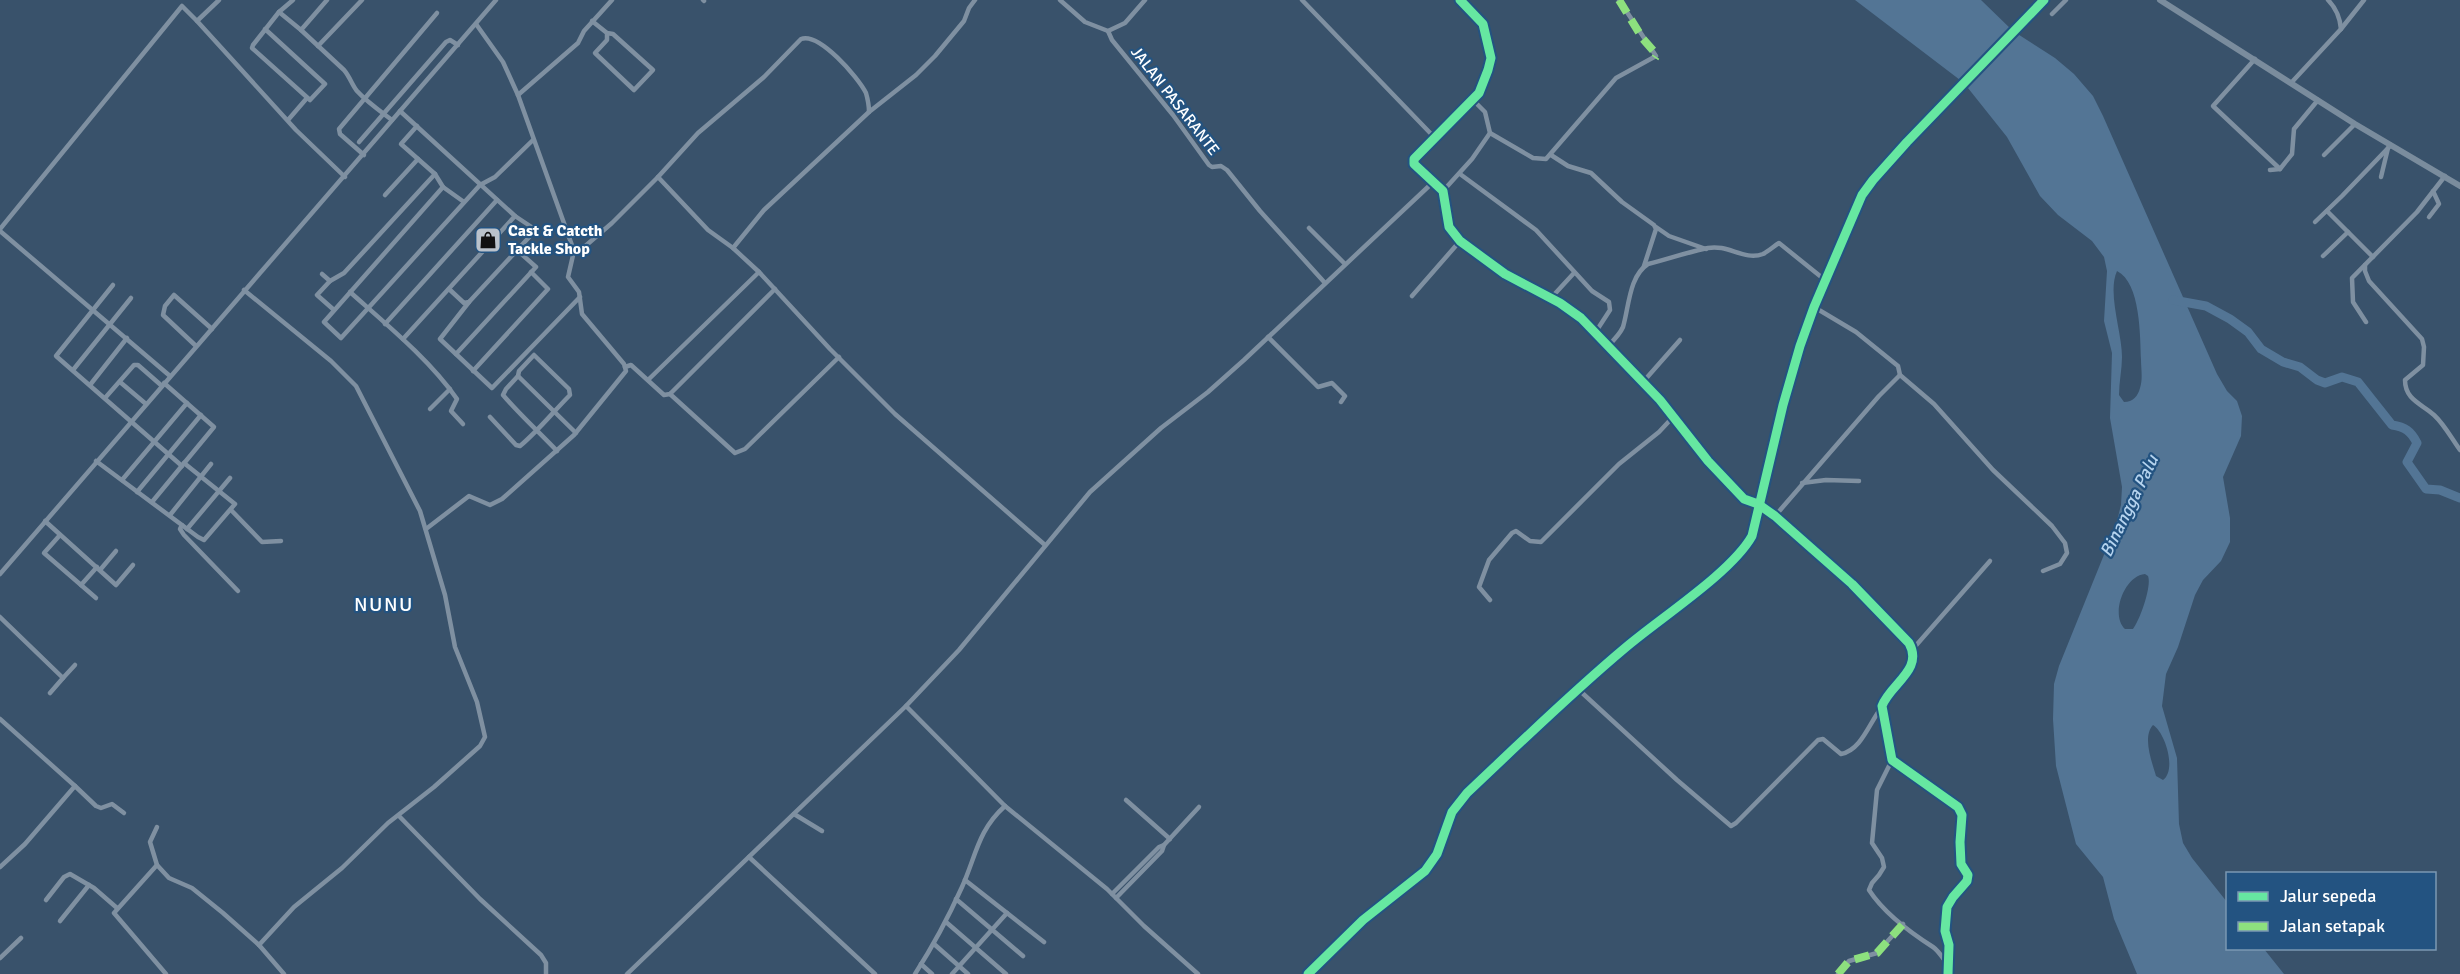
<svg xmlns="http://www.w3.org/2000/svg" width="2460" height="974" font-family="Signika,sans-serif">
	<rect width="100%" height="100%" fill="#39526b"/>
	<path fill="#537595" fill-rule="evenodd" d="M1855,0H1981L2013,31L2055,58L2074,74L2093,96L2103,116L2217,374L2227,391L2237,401L2242,416L2241,436L2223,477L2230,518V542L2221,561L2203,580L2195,595L2178,647L2166,674L2162,706L2177,758L2179,824L2183,843L2192,858L2227,902L2228,948L2264,949L2284,974H2137L2114,919L2103,877L2076,844L2056,766L2053,719L2054,684L2059,666L2116,525L2121,505L2122,487L2110,418L2112,353L2104,321L2107,271L2104,257L2092,241L2058,215L2040,196L2007,137L1964,83ZM2117,271C2141,283 2140,337 2141,360C2141,368 2143,379 2140,388C2138,396 2133,402 2124,402L2119,395C2119,382 2122,369 2122,357C2122,332 2107,293 2117,271ZM2145,574L2148,576C2152,586 2140,620 2133,629H2125C2110,615 2124,576 2145,574ZM2153,725C2165,732 2177,770 2163,780L2156,776C2152,762 2142,737 2153,725Z"/>
	<g fill="none" stroke-linecap="round" stroke-linejoin="round">
		<path stroke="#537595" stroke-width="9" d="M2173,300L2206,306L2230,319L2248,332L2261,349L2283,362L2300,367L2317,380L2325,383L2342,377L2358,382L2392,425C2405,427 2411,431 2417,443L2407,462L2426,489L2440,490L2460,498"/>
		<g stroke="#7f90a1" stroke-width="4.5">
			<path d="M219,0L197,21L296,130L345,177"/>
			<path d="M293,0L279,12L301,30L327,0"/>
			<path d="M703,0L704,1"/>
			<path d="M1060,0L1085,22L1108,31L1125,23L1145,0"/>
			<path d="M1302,0L1435,138"/>
			<path d="M1460,0L1483,24L1491,58L1488,70L1479,93L1414,159V164L1443,191L1449,227L1460,241L1505,274L1560,303L1581,318L1660,400L1708,461L1744,499L1758,504L1775,516L1852,584L1909,643C1924,670 1890,684 1882,706L1892,760L1958,807L1962,815L1960,842L1961,864L1968,875L1967,881L1953,897L1947,907L1945,931L1949,945L1948,974"/>
			<path d="M2052,14L2066,0"/>
			<path d="M592,21L607,33L613,34L653,70L634,90L595,53L607,40V33"/>
			<path d="M265,29L325,84L310,100L252,48L253,45L279,12"/>
			<path d="M2341,29L2364,0"/>
			<path d="M301,30L344,70C350,77 352,85 357,91C367,102 380,111 392,120"/>
			<path d="M1108,31L1112,40L1173,115L1209,165L1212,167L1221,166L1227,170L1260,211L1325,283"/>
			<path d="M318,46L362,0"/>
			<path d="M2255,59L2213,106L2280,169"/>
			<path d="M2291,83L2341,29C2340,18 2336,8 2328,0"/>
			<path d="M518,95L578,43L584,31L612,0"/>
			<path d="M400,111L515,216L403,339"/>
			<path d="M288,120L307,98"/>
			<path d="M417,126L401,144L435,174L443,187L464,202"/>
			<path d="M1490,133L1533,158L1546,159L1616,78L1656,56L1619,0"/>
			<path d="M359,142L446,42L450,40L458,45"/>
			<path d="M364,155L340,134L339,129L437,13"/>
			<path d="M1551,155L1568,166L1591,173L1622,202L1654,225L1656,229L1644,266"/>
			<path d="M2324,155L2355,124"/>
			<path d="M2270,170L2280,169L2292,154L2294,129L2318,100"/>
			<path d="M1460,174L1536,230L1592,291L1609,302L1610,310L1595,333"/>
			<path d="M658,177L708,230L733,248L759,272L830,349L895,414L1045,545"/>
			<path d="M2381,177L2388,148"/>
			<path d="M443,187L324,322L341,338L480,185L495,177L533,140"/>
			<path d="M1443,191L1472,159L1490,133L1485,112L1473,100"/>
			<path d="M385,195L418,159"/>
			<path d="M2327,211L2373,257"/>
			<path d="M2429,217L2439,204L2433,191"/>
			<path d="M2315,222L2342,196L2391,145"/>
			<path d="M1656,227L1669,236L1706,249"/>
			<path d="M1309,228L1345,264"/>
			<path d="M0,229L182,6L197,21"/>
			<path d="M0,231L170,376"/>
			<path d="M733,248L764,210L869,112L916,75L935,56L964,21L969,8L975,0"/>
			<path d="M574,251L583,248L612,223L658,177L698,133L764,77L801,39C819,32 858,77 866,93C868,100 869,105 869,112"/>
			<path d="M2323,256L2348,232"/>
			<path d="M2365,265V271L2369,281L2422,339L2424,347L2423,365L2405,380C2405,400 2422,404 2434,415C2444,424 2452,439 2460,450"/>
			<path d="M322,274L330,281"/>
			<path d="M113,285L56,356L182,466"/>
			<path d="M449,289L464,303L469,302L533,233V228L515,216"/>
			<path d="M244,290L331,361L356,386L420,511L445,595L455,647L477,702L485,737L480,746L434,787L388,823L342,868L294,907L259,945"/>
			<path d="M350,292C386,324 430,360 457,399L451,411L463,424"/>
			<path d="M1412,296L1460,241"/>
			<path d="M1551,298L1574,273"/>
			<path d="M469,302L440,339L492,388L580,297"/>
			<path d="M1814,307L1856,332L1898,366L1900,375L1934,404L1993,470L2052,526L2065,543L2067,553L2060,564L2043,571"/>
			<path d="M334,310L317,295L330,281L344,273L435,174"/>
			<path d="M2366,322L2353,302L2352,278L2417,212L2445,176"/>
			<path d="M385,324L497,200"/>
			<path d="M1268,337L1318,387L1332,383L1345,396L1341,402"/>
			<path d="M196,346L163,315L165,306L174,295L212,329"/>
			<path d="M1608,346C1614,340 1620,334 1623,327C1629,307 1629,276 1648,264C1668,259 1688,252 1708,248C1728,244 1744,261 1763,254C1769,251 1774,246 1779,243L1825,280"/>
			<path d="M456,354L536,267L517,250"/>
			<path d="M625,367L631,365L664,395L670,394L775,289"/>
			<path d="M73,370L131,298"/>
			<path d="M473,371L548,289L531,272"/>
			<path d="M518,376L576,433"/>
			<path d="M648,380L759,272"/>
			<path d="M120,382L146,404"/>
			<path d="M1643,382L1680,340"/>
			<path d="M90,385L127,338"/>
			<path d="M670,394L735,453L745,449L839,357"/>
			<path d="M105,398L134,365H138L162,386"/>
			<path d="M430,409L450,389"/>
			<path d="M490,417L516,445L520,446C538,431 553,412 570,395L569,389L534,355L519,371L518,376L506,389L503,395C520,415 540,433 557,451"/>
			<path d="M96,461L198,537L204,540L235,504L184,463"/>
			<path d="M122,480L187,403"/>
			<path d="M1802,483L1826,480L1859,481"/>
			<path d="M137,492L201,415"/>
			<path d="M152,502L214,427L164,383"/>
			<path d="M232,511L262,542L281,541"/>
			<path d="M170,515L211,464"/>
			<path d="M1775,516L1879,396L1900,375"/>
			<path d="M45,521L116,585L133,565"/>
			<path d="M182,525L180,529L184,535L238,591"/>
			<path d="M187,529L230,478"/>
			<path d="M426,529L469,496L490,505L502,499L574,435L626,371L624,364L582,314L579,292L568,277L574,251L518,95L503,62L476,24"/>
			<path d="M60,535L44,553L81,585L97,567"/>
			<path d="M100,570L116,551"/>
			<path d="M0,574L496,0"/>
			<path d="M81,585L96,598"/>
			<path d="M1490,600L1479,587L1489,560L1512,533L1516,531L1530,541L1541,542L1619,464L1659,432L1673,417"/>
			<path d="M0,617L63,678L50,693"/>
			<path d="M1912,650L1990,561"/>
			<path d="M63,678L75,665"/>
			<path d="M1579,690L1677,780L1731,826L1736,823L1818,740L1823,739L1841,754C1862,750 1870,721 1882,707"/>
			<path d="M906,706L1005,806L1107,889L1144,926L1198,974"/>
			<path d="M0,719L75,786L25,844L0,867"/>
			<path d="M1892,760L1877,790L1872,843L1882,858L1884,867L1879,875L1872,883L1869,890C1884,913 1911,933 1933,947C1939,951 1944,960 1948,965"/>
			<path d="M75,786L96,806L101,808L112,804L124,813"/>
			<path d="M1126,800L1170,839"/>
			<path d="M794,814L822,831"/>
			<path d="M399,816L480,899L541,955L546,963V974"/>
			<path d="M749,857L875,974"/>
			<path d="M157,865L150,842L157,827"/>
			<path d="M965,880L1044,942"/>
			<path d="M1112,894L1159,847L1164,845L1199,807"/>
			<path d="M1116,898L1162,851L1164,845"/>
			<path d="M956,899L1023,956"/>
			<path d="M46,900L64,877L70,874L94,888L117,908"/>
			<path d="M60,921L89,885"/>
			<path d="M946,922L1006,974"/>
			<path d="M934,944L968,974"/>
			<path d="M0,958L21,938"/>
			<path d="M921,964L932,974"/>
			<path d="M166,974L114,913L157,865L169,878L192,888L223,913L259,945L284,974"/>
			<path d="M627,974L906,706L959,650L1090,492L1161,428L1208,392L1244,360L1429,186L1431,180"/>
			<path d="M915,974C933,946 948,918 962,887C976,856 978,830 1005,806"/>
			<path d="M952,974L1007,913"/>
			<path d="M1838,974L1849,961L1877,953L1903,924"/>
		</g>
		<path stroke="#7f90a1" stroke-width="5" d="M1308,974L1363,920L1425,871L1437,854L1452,812L1467,793C1519,744 1570,694 1625,648C1660,618 1731,573 1752,536L1783,405L1800,346L1814,307L1862,195L1873,180L1907,142L2044,0"/>
		<path stroke="#7a8c9d" stroke-width="6" d="M2160,0L2355,124L2460,186"/>
		<g stroke="#8de07e" stroke-width="8" stroke-dasharray="15 8" stroke-linecap="butt">
			<path d="M1619,0L1643,39L1657,55L1655,58"/>
			<path d="M1838,974L1849,961L1877,953L1903,924"/>
		</g>
		<defs>
			<g id="cycleway">
				<path d="M1460,0L1483,24L1491,58L1488,70L1479,93L1414,159V164L1443,191L1449,227L1460,241L1505,274L1560,303L1581,318L1660,400L1708,461L1744,499L1758,504L1775,516L1852,584L1909,643C1924,670 1890,684 1882,706L1892,760L1958,807L1962,815L1960,842L1961,864L1968,875L1967,881L1953,897L1947,907L1945,931L1949,945L1948,974"/>
				<path d="M1308,974L1363,920L1425,871L1437,854L1452,812L1467,793C1519,744 1570,694 1625,648C1660,618 1731,573 1752,536L1783,405L1800,346L1814,307L1862,195L1873,180L1907,142L2044,0"/>
			</g>
		</defs>
		<use href="#cycleway" stroke="#235381" stroke-width="13"/>
		<use href="#cycleway" stroke="#66e7a1" stroke-width="9"/>
	</g>
	<defs>
		<symbol id="shop-square" viewBox="-11 -11 22 22"><rect x="-9" y="-9" width="18" height="18" rx="4" fill="#bac2cb" stroke="#235381"/><path d="M-5-2.5h2.3a2.7 3.5 0 0 1 5.4 0H5L5.5 6h-11ZM-1.5-2.5h3a1.5 2.3 0 0 0-3 0Z" fill="#111"/></symbol>
	</defs>
	<g fill-rule="evenodd">
		<use href="#shop-square" x="473" y="225" width="30" height="30"/>
	</g>
	<g text-anchor="middle" dominant-baseline="central" stroke-width="4.5" stroke-linejoin="round" paint-order="stroke">
		<g font-size="16" fill="#fff" stroke="#235381">
			<text transform="translate(1175 101) rotate(52)">JALAN PASARANTE</text>
		</g>
		<g font-size="16" font-weight="bold" fill="#fff" stroke="#235381" text-anchor="start">
			<text x="508" y="231">Cast &amp; Catcth<tspan x="508" dy="18">Tackle Shop</tspan></text>
		</g>
		<g font-size="18" font-style="italic" fill="#b6d4ef" stroke="#235381">
			<text transform="translate(2129 506) rotate(-64)">Binangga Palu</text>
		</g>
		<g font-size="20" letter-spacing="1.5" fill="#fff" stroke="#235381">
			<text x="384" y="604">NUNU</text>
		</g>
	</g>
	<rect x="2226" y="872" width="210" height="78" fill="#235381" stroke="#7b98b3" stroke-width="1.5"/>
	<rect x="2238" y="892" width="30" height="9" fill="#66e7a1" stroke="#7b98b3" stroke-width="1.5"/>
	<text x="2280" y="902" font-size="18" fill="#ffffff">Jalur sepeda</text>
	<rect x="2238" y="922" width="30" height="9" fill="#8de07e" stroke="#7b98b3" stroke-width="1.5"/>
	<text x="2280" y="932" font-size="18" fill="#ffffff">Jalan setapak</text>
</svg>
